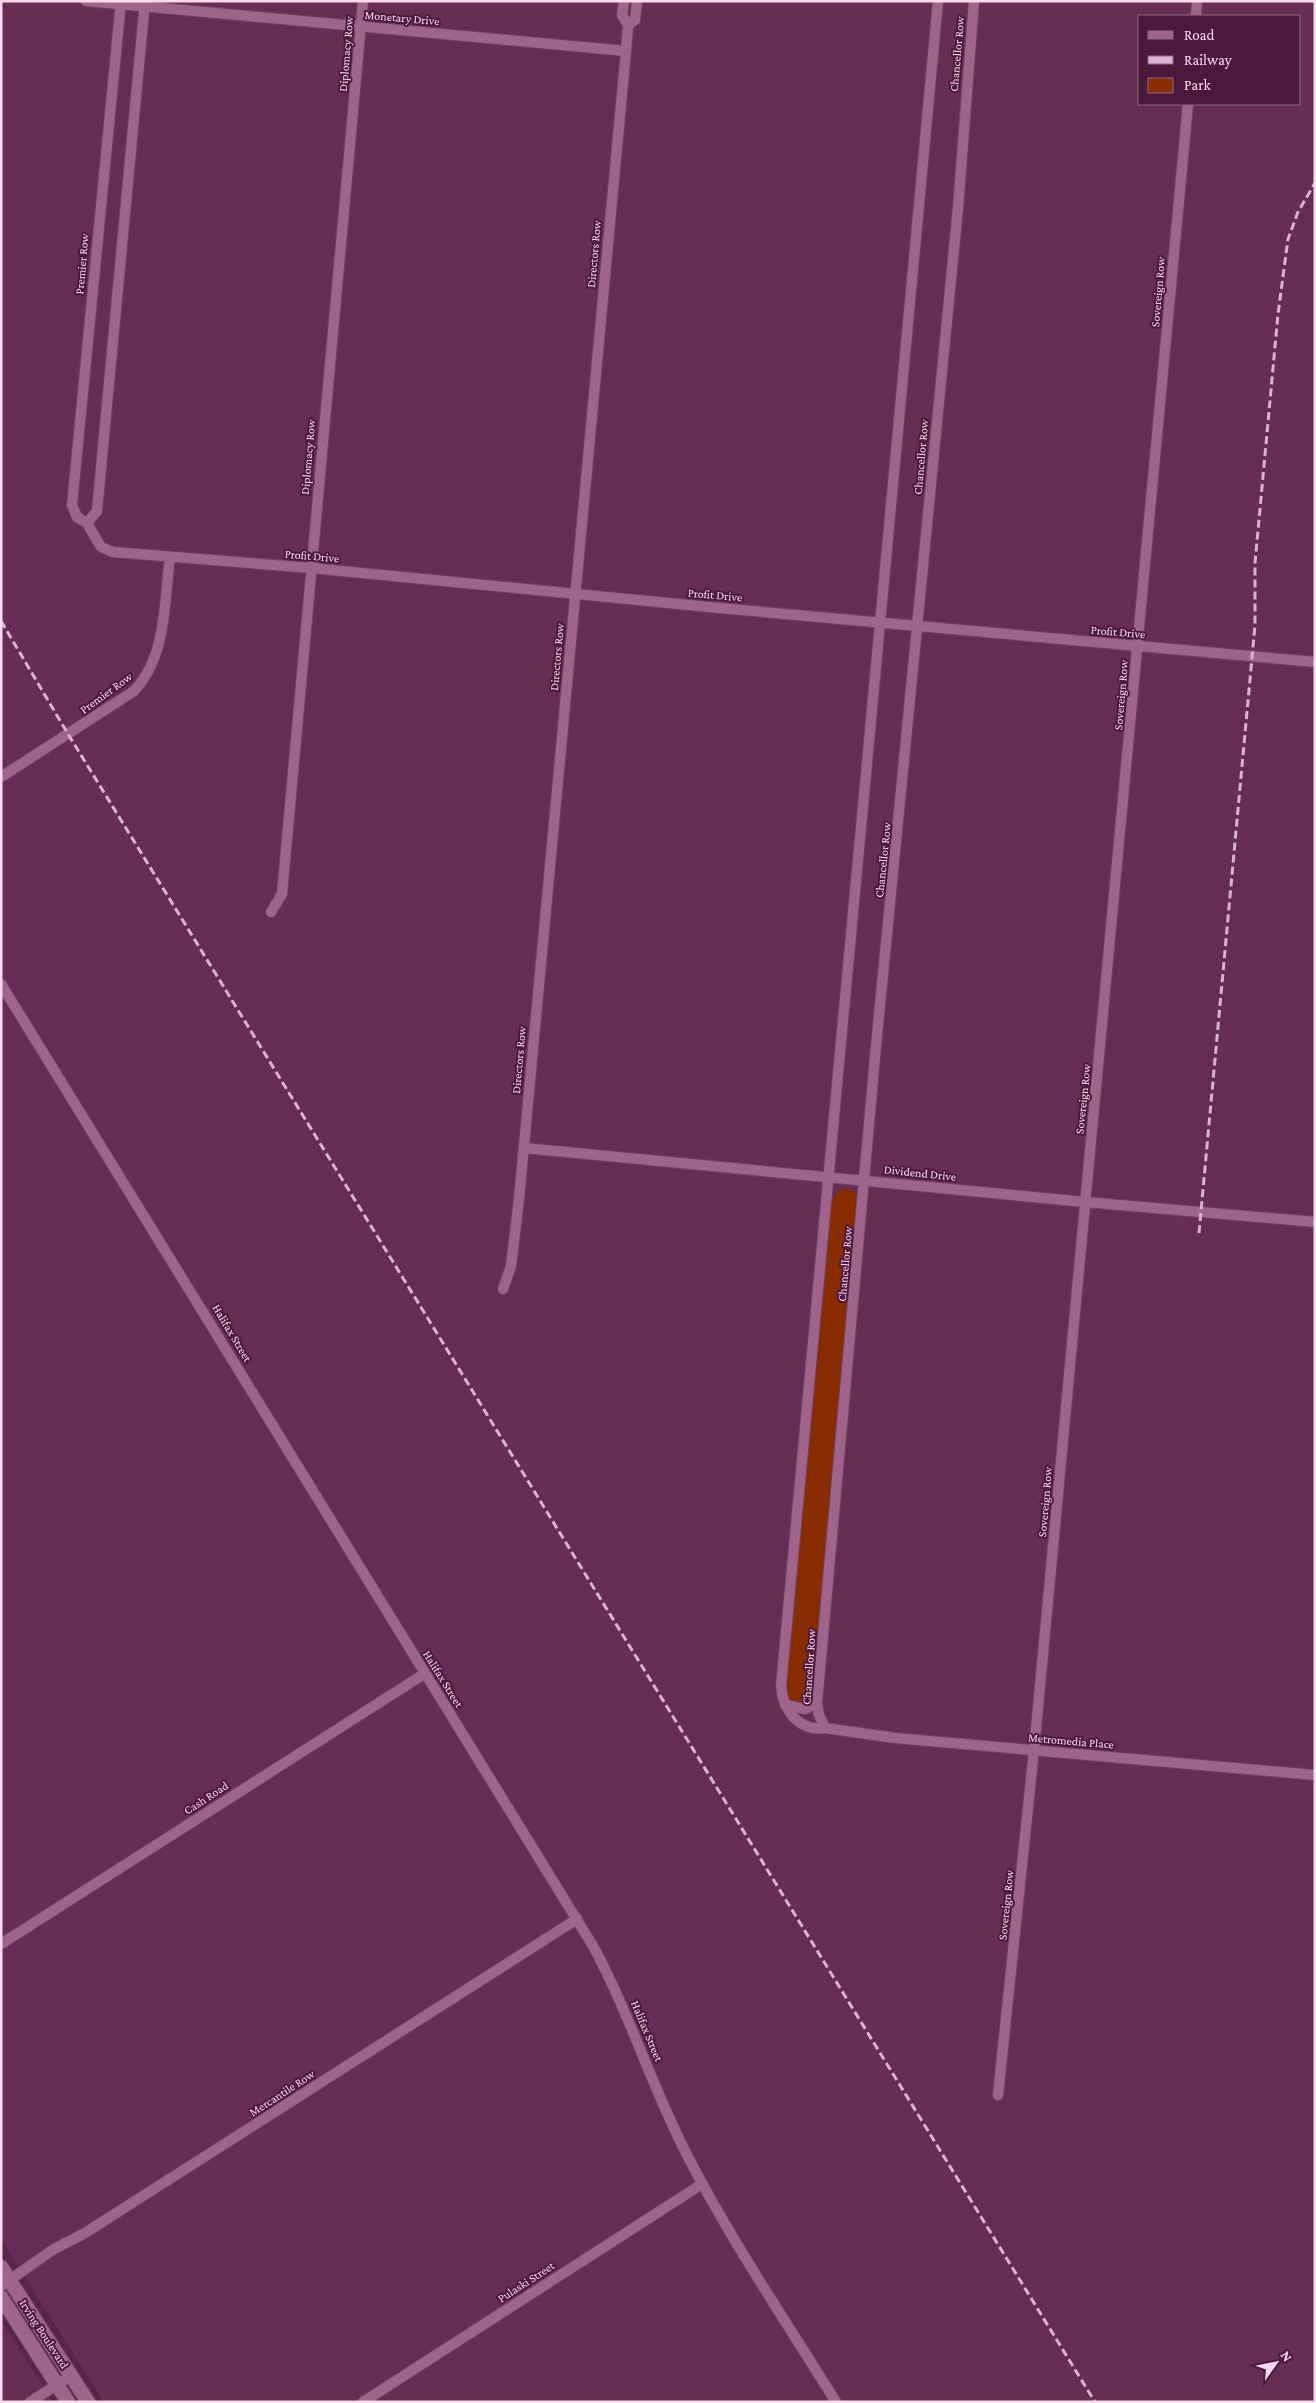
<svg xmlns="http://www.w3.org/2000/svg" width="1316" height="2403" font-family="'Crimson Pro',serif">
	<rect width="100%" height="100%" fill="#582448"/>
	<g fill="#672d56" fill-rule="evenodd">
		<path d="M1,1H1315V2402H104L1,2239ZM1140,16H1300V104H1140Z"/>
		<path d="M1,2320L53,2402H1Z"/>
	</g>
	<path fill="#892c00" d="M848,1188L855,1192L859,1199L813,1691L808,1700L798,1703L790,1699L785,1688L832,1200L839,1190Z"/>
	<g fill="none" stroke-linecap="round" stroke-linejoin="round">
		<defs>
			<g id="minor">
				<path d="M86,1L626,51"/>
				<path d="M121,1L72,505L77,517L87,523L101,547L113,552L311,568L719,608L1315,662"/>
				<path d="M938,1L781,1686C783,1710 799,1732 825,1728L895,1738L1315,1775"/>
				<path d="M1196,16L1197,1"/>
				<path d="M628,25L635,20L637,1"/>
				<path d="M87,523L97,511L145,1"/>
				<path d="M1,777L134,691C167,656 164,602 170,557"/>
				<path d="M271,912L282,894L363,1"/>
				<path d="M1,984L593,1946C629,2012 651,2085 686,2153C730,2239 785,2320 836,2402"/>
				<path d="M524,1148L1085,1202L1315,1222"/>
				<path d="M503,1289L511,1266L519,1199L626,51L628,25L622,15L624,1"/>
				<path d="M785,1705L805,1709L817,1703"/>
				<path d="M825,1728L819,1715L817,1703L876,1046L958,208L974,1"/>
				<path d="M1,1944L424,1674"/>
				<path d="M998,2095L1034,1750L1188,104"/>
				<path d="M1,2286L54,2249L85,2233L577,1919"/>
				<path d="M30,2402L71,2376"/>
				<path d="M363,2402L702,2184"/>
			</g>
			<g id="secondary">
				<path d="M1,2267L88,2402"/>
				<path d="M1,2297L68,2402"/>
			</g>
		</defs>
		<use href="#minor" stroke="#714364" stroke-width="12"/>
		<use href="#secondary" stroke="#714364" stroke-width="16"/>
		<use href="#minor" stroke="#9f648b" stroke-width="10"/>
		<use href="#secondary" stroke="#9f648b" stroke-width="14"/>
		<g stroke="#d9b4cc" stroke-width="3" stroke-dasharray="8 4" stroke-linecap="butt">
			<path d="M1,621L68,734L1095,2402"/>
			<path d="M1199,1233L1255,625V563L1278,314L1288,239L1298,212L1315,183"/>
		</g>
	</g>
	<g text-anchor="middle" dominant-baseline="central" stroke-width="4" stroke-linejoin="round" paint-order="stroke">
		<g font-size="12" fill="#fbd9ee" stroke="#4c193d">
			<text transform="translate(402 18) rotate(5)">Monetary Drive</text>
			<text transform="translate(346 54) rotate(-85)">Diplomacy Row</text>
			<text transform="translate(957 54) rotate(-85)">Chancellor Row</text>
			<text transform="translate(594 254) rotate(-85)">Directors Row</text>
			<text transform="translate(82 264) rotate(-85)">Premier Row</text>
			<text transform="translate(1158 292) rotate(-85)">Sovereign Row</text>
			<text transform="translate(308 457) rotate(-85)">Diplomacy Row</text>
			<text transform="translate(921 457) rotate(-85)">Chancellor Row</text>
			<text transform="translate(312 556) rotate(5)">Profit Drive</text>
			<text transform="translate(715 595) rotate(5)">Profit Drive</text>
			<text transform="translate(1118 632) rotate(5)">Profit Drive</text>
			<text transform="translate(557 657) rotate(-85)">Directors Row</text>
			<text transform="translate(106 693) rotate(-36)">Premier Row</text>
			<text transform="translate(1121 695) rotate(-85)">Sovereign Row</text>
			<text transform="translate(883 860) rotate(-84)">Chancellor Row</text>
			<text transform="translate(519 1060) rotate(-85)">Directors Row</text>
			<text transform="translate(1083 1099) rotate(-84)">Sovereign Row</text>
			<text transform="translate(920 1173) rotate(6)">Dividend Drive</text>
			<text transform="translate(845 1264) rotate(-85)">Chancellor Row</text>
			<text transform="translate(232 1333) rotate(59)">Halifax Street</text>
			<text transform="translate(1045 1502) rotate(-85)">Sovereign Row</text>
			<text transform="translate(809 1667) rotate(-86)">Chancellor Row</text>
			<text transform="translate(443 1679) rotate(58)">Halifax Street</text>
			<text transform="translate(1071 1741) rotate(5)">Metromedia Place</text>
			<text transform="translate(206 1798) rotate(-33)">Cash Road</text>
			<text transform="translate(1006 1905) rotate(-84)">Sovereign Row</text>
			<text transform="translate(647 2031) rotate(67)">Halifax Street</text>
			<text transform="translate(282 2093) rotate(-33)">Mercantile Row</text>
			<text transform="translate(526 2282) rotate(-33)">Pulaski Street</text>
			<text transform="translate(44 2334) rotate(57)">Irving Boulevard</text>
		</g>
	</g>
	<rect width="1316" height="2403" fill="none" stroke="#fbd9ee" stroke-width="5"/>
	<rect x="1138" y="15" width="162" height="90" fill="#4c193d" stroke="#926684"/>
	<rect x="1148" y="31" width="25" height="8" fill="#9f648b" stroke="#926684"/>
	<text x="1184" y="40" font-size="15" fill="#fbd9ee">Road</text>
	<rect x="1148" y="56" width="25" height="8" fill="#d9b4cc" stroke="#926684"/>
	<text x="1184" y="65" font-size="15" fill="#fbd9ee">Railway</text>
	<rect x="1148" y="78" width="25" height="15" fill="#892c00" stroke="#926684"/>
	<text x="1184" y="90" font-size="15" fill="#fbd9ee">Park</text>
	<g transform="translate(1276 2363) rotate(57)" stroke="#4c193d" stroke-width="4" paint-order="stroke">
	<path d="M0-4L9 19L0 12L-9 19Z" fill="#fbd9ee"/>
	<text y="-8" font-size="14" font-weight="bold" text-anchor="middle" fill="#fbd9ee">N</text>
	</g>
</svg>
